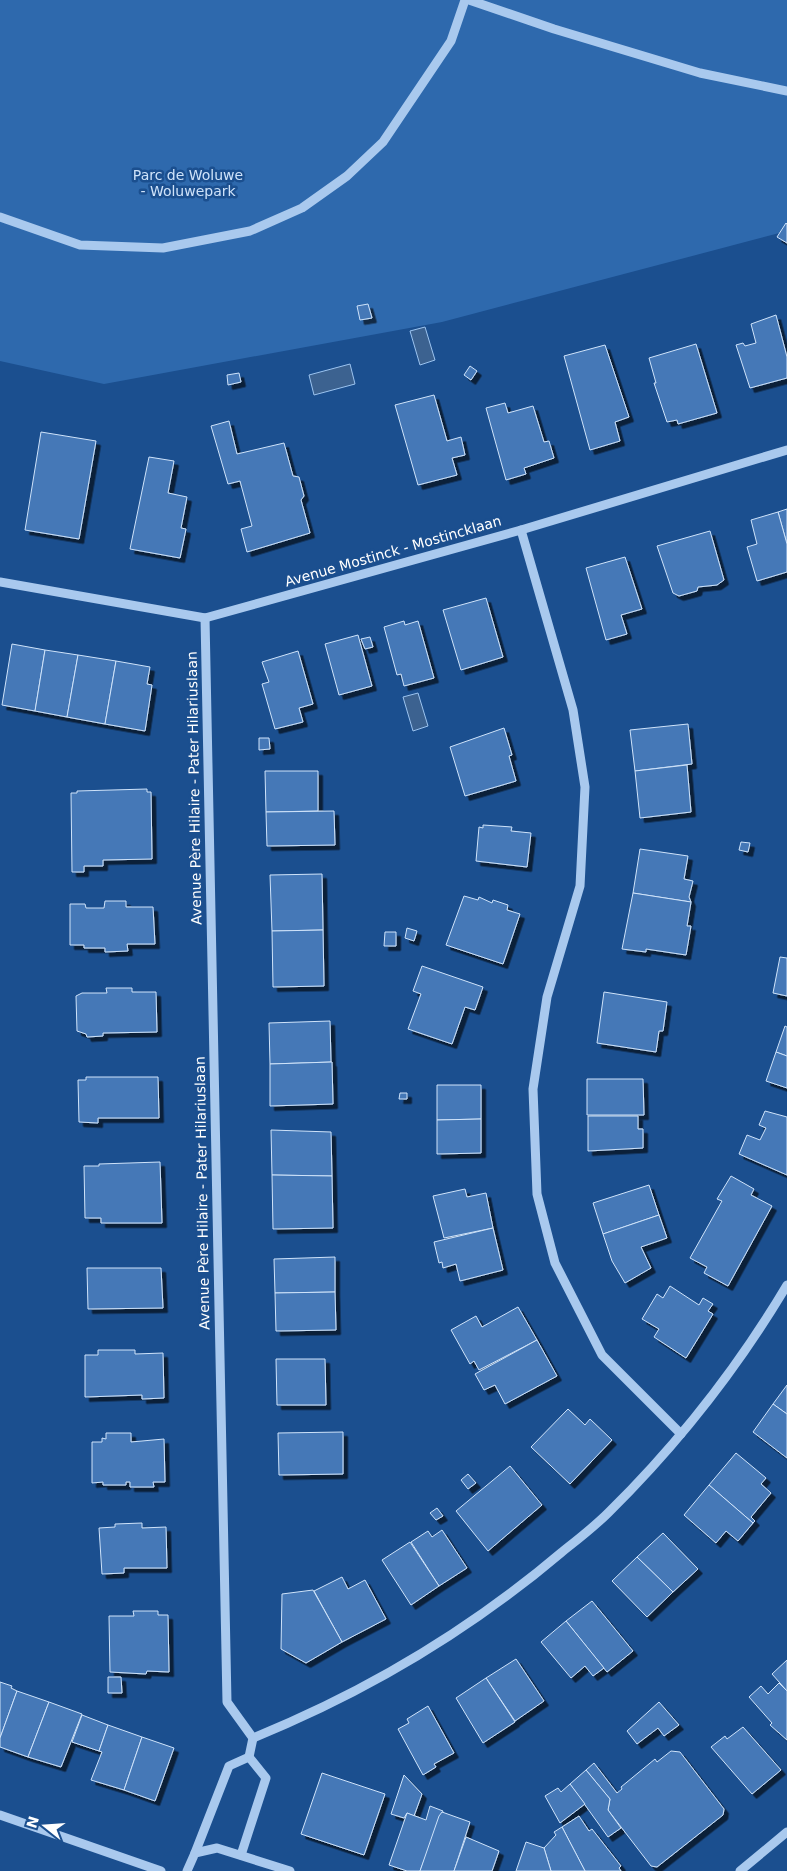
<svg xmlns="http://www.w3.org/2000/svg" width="787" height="1871" font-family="'DejaVu Sans',sans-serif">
	<defs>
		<filter id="shadow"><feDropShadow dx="4.5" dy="4.5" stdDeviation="0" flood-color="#0009"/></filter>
	</defs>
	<rect width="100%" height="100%" fill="#1b4f8f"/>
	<path fill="#2e69ad" d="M0,0H787V231L442,322L104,384L0,361Z"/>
	<g fill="#3c6290" stroke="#9cc4f0">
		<path d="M425,327L435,360L420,365L410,331Z"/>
		<path d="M350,364L355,384L314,395L309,375Z"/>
		<path d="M418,693L428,726L413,731L403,697Z"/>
	</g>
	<g fill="#4478b7" stroke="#cfe3fa" filter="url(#shadow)">
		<path d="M786,223L787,224V243L777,237Z"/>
		<path d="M368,304L372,318L360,320L357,306Z"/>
		<path d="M776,315L787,357V378L750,388L736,345L743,343L745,346L756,343L751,324Z"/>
		<path d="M696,344L717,413L678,424L677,420L667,422L654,383H656L649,358Z"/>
		<path d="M605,345L629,417L615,422L620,441L590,450L564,356Z"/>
		<path d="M470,366L477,371L471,380L464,375Z"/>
		<path d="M239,373L241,382L228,385L227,375Z"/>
		<path d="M434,395L447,441L461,437L465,455L452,458L457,475L418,485L395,405Z"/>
		<path d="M505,403L508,413L533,406L544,442L549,441L554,458L524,468L526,474L506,480L486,408Z"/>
		<path d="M229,421L237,454L284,443L293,476L299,477L304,496L301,500L310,533L247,552L241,529L252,526L240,481L228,484L211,426Z"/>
		<path d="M41,432L96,441L79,539L25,530Z"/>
		<path d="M149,457L174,461L168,493L187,497L181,528L186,529L180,558L130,549Z"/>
		<path d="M787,509V544L778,512Z"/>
		<path d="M778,512L787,544V572L757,581L747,547L757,544L751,520Z"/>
		<path d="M710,531L724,580L717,585L698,587L697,591L679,596L673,593L657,546Z"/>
		<path d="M625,557L642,609L621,615L627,634L606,640L586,568Z"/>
		<path d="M486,598L503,657L461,670L443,610Z"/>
		<path d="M404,621L405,625L418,621L434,678L404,686L401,674L397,675L384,627Z"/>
		<path d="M358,635L372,686L339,695L325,644Z"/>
		<path d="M370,637L373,647L365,649L361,639Z"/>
		<path d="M12,644L45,650L35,711L2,705Z"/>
		<path d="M45,650L78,655L67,717L35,711Z"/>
		<path d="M298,651L313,704L299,708L303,722L275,729L262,684L269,682L262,662Z"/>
		<path d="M78,655L116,661L105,724L67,717Z"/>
		<path d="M116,661L150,667L147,684L152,685L145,731L105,724Z"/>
		<path d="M688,724L692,764L635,771L630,730Z"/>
		<path d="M504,728L512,755L509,756L516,781L465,796L450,747Z"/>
		<path d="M259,738H269L270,749L259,750Z"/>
		<path d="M687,765L691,812L640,818L635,771Z"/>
		<path d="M265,771H318V811L266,812Z"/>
		<path d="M147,789V792H151L152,859L103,860V866H84V872H72L71,793H77V791Z"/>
		<path d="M334,811L335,845L267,846L266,812Z"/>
		<path d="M483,825L512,827L511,831L531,833L527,867L476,861L479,827L483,828Z"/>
		<path d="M741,842L750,843L748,852L739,850Z"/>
		<path d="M640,849L688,856L684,879L693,881L689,897L691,902L633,893Z"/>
		<path d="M322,874L323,930L272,931L270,875Z"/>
		<path d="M633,893L691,902L687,926H691L686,955L646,949V952L622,949Z"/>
		<path d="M464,896L478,900L479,897L492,903L493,900L508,905L507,910L520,914L503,964L446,945Z"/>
		<path d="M105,901H126V907H153L155,944H127L128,951L105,952V948H84V945H70V904H85L86,908H104Z"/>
		<path d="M407,928L417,931L414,941L405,938Z"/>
		<path d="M323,930L324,986L273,987L272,931Z"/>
		<path d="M385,932H396V946H384Z"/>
		<path d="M780,957L787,958V996L773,993Z"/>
		<path d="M422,966L483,987L475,1010L465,1007L452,1044L408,1029L421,994L413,991Z"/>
		<path d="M106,988H132V992H156L157,1032L103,1033V1036L87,1037L86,1034L77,1031L76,996L82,993H107Z"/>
		<path d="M604,992L667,1002L663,1031H659L656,1052L597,1043Z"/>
		<path d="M330,1021L331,1062L270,1064L269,1023Z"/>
		<path d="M785,1026L787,1027V1056L776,1052Z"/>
		<path d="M776,1052L787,1056V1088L766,1081Z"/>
		<path d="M332,1062L333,1104L270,1106V1064Z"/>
		<path d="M86,1077H158L159,1118H98V1123L79,1122L78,1080H86Z"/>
		<path d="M587,1079H643L644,1115H587Z"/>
		<path d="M437,1085H481V1119L437,1120Z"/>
		<path d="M400,1093H407V1099H399Z"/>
		<path d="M765,1111L787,1117V1175L739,1154L747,1135L760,1140L766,1128L759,1125Z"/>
		<path d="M588,1116H638V1129H643V1148L588,1151Z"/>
		<path d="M481,1119V1153L437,1154V1120Z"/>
		<path d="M271,1130L331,1132L332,1176L272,1175Z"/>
		<path d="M160,1162L162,1223H101V1218H85L84,1166H99V1164Z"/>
		<path d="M272,1175L332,1176L333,1228L273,1229Z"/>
		<path d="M731,1176L754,1189L751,1195L772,1206L728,1286L704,1273L707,1267L690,1258L722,1201L717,1199Z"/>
		<path d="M649,1185L659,1215L603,1234L593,1203Z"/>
		<path d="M465,1189L467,1197L486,1193L493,1228L444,1238L433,1196Z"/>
		<path d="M659,1215L667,1238L641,1247L651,1268L625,1283L612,1261L603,1234Z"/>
		<path d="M493,1228L503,1270L460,1281L456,1264L443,1268L442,1262L439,1263L434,1242Z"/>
		<path d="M335,1257V1292L275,1293L274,1259Z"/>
		<path d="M87,1268H161L163,1308L88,1309Z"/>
		<path d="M670,1286L699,1305L703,1298L713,1304L708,1311L713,1314L686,1358L654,1337L659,1329L642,1319L657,1294L663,1298Z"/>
		<path d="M335,1292L336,1330L276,1331L275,1293Z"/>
		<path d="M518,1307L537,1340L479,1370L474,1361L470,1364L451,1330L476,1316L482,1327Z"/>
		<path d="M537,1340L557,1376L505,1404L495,1385L484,1390L475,1374Z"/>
		<path d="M98,1350H135V1354L163,1353L164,1398L142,1399V1395L85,1397V1355H98Z"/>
		<path d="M276,1359H325L326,1405H277Z"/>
		<path d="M787,1385V1414L773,1404Z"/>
		<path d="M773,1404L787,1414V1458L753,1432Z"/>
		<path d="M568,1409L585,1425L590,1419L612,1440L570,1484L531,1447Z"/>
		<path d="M343,1432V1474L279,1475L278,1433Z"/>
		<path d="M106,1433H131V1442L164,1439L165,1482H153L154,1487H130V1482H126V1485H103V1482L92,1483V1442H102V1438L106,1439Z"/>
		<path d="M736,1453L766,1478L761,1484L771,1493L751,1517L755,1521L753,1523L709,1485Z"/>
		<path d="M510,1466L542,1505L488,1551L456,1511Z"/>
		<path d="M468,1474L476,1483L468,1489L461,1480Z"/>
		<path d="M709,1485L753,1523L738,1541L726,1531L716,1543L684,1515Z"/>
		<path d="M437,1508L443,1516L436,1520L430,1513Z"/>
		<path d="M142,1523V1528L166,1527L167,1568H124V1573L102,1574L99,1528L115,1527V1524Z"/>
		<path d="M442,1530L467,1568L439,1586L411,1542L428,1531L432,1537Z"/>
		<path d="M663,1533L698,1569L673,1592L637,1557Z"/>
		<path d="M410,1542L439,1586L411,1605L382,1560Z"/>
		<path d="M637,1557L673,1592L647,1617L612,1581Z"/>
		<path d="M342,1577L348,1589L365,1580L386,1619L342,1642L314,1591Z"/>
		<path d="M313,1590L342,1642L306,1663L281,1649L282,1594Z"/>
		<path d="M592,1601L633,1651L607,1672L566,1621Z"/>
		<path d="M133,1611H158V1615H168L169,1672L147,1671L146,1674L110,1672L109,1616H134Z"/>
		<path d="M566,1621L604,1668L593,1676L585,1666L571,1678L541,1642Z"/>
		<path d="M516,1659L544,1701L515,1721L486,1678Z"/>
		<path d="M787,1660V1691L772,1674Z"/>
		<path d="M108,1677H121L122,1693H108Z"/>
		<path d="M486,1678L515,1722L483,1743L456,1698Z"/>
		<path d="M0,1682L12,1686L11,1688L17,1691L0,1738Z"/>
		<path d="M779,1683L787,1691V1740L770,1725L772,1723L749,1697L761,1686L768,1694Z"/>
		<path d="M17,1691L49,1702L28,1757L0,1747V1738Z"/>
		<path d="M49,1702L82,1714L61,1767L28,1757Z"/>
		<path d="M659,1702L679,1725L664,1736L658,1728L637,1744L627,1731Z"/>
		<path d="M428,1706L454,1753L434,1764L436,1767L423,1775L398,1729L409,1723L407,1719Z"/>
		<path d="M82,1715L108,1725L99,1751L72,1742Z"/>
		<path d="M108,1725L142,1737L124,1790L91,1780L102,1752L99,1751Z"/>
		<path d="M743,1727L781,1770L752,1794L711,1747L725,1736L727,1739Z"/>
		<path d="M142,1737L174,1748L155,1801L124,1790Z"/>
		<path d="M671,1751L680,1752L724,1809L723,1815L657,1867L651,1866L608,1810L610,1799L586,1770L594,1763L617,1793L622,1789L621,1787L655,1759L657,1762Z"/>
		<path d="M586,1770L610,1799L608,1810L621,1828L608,1837L570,1784Z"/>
		<path d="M322,1773L385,1794L364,1855L301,1834Z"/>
		<path d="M404,1775L422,1794L414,1816L407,1813L404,1818L391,1814Z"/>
		<path d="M570,1784L585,1804L560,1823L545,1796L558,1788L561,1792Z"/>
		<path d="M430,1806L443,1811L420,1871H407L389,1865L407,1813L426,1820Z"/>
		<path d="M442,1812L470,1822L454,1871H420L439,1816Z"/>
		<path d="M579,1816L589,1831L592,1829L621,1866L619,1868L621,1871H585L562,1827Z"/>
		<path d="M562,1827L585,1871H551L544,1848L556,1835L554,1832Z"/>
		<path d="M466,1837L499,1851L492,1871H454Z"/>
		<path d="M526,1842L544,1848L551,1871H516Z"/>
	</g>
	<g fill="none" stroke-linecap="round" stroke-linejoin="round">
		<g stroke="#a9c9ee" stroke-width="9">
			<path d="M469,0L554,29L700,73L787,91"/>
			<path d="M0,217L80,245L163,248L250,231L302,208L347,176L383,142L451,41L465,0"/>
			<path d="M521,530L573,710L585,787L580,886L547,997L533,1089L537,1194L555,1263L602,1355L681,1434"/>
			<path d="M0,582L205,618L521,530L787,450"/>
			<path d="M205,618L227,1702L253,1738L249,1757"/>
			<path d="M253,1738C364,1693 470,1630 562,1552C577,1540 594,1527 608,1513C677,1445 737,1369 787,1285"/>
			<path d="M0,1815L161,1871"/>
			<path d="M195,1853L229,1766L249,1757"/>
			<path d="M241,1855L266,1778L249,1757"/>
			<path d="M187,1871L195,1853L217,1848L290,1871"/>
			<path d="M740,1871L787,1832"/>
		</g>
	</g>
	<g text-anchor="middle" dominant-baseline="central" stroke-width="5" stroke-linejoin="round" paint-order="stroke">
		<g font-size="14" fill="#cfe3fa" stroke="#1b4f8f">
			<text x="188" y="175">Parc de Woluwe<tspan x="188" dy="16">- Woluwepark</tspan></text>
		</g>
		<g font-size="14" fill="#fff" stroke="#1b4f8f">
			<text transform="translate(393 551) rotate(-16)">Avenue Mostinck - Mostincklaan</text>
			<text transform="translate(194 788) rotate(-91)">Avenue Père Hilaire - Pater Hilariuslaan</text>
			<text transform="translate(202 1193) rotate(-91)">Avenue Père Hilaire - Pater Hilariuslaan</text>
		</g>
	</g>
	<g transform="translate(45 1826) rotate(287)" stroke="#1b4f8f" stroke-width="4" paint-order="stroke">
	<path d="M0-4L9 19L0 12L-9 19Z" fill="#ffffff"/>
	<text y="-8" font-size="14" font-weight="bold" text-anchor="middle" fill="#ffffff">N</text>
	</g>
</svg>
